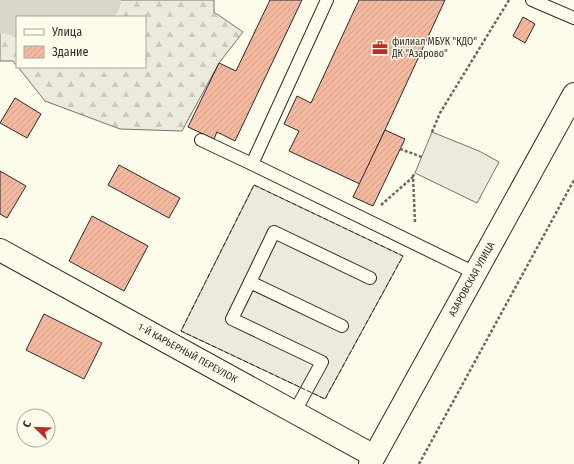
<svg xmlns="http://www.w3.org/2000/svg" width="574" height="464" font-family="'Fira Sans Condensed',sans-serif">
	<defs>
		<pattern id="forest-firs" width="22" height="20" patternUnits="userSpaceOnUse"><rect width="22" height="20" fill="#ecebdb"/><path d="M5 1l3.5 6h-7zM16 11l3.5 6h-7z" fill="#cbcabc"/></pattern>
		<pattern id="building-hatch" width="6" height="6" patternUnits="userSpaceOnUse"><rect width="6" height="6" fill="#f2b8a0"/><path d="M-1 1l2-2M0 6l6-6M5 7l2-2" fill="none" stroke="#d09e8a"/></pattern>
	</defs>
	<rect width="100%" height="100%" fill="#fdfbea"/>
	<path fill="url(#forest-firs)" stroke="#74746e" d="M0,0H214V12L243,32L219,63L182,131L120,129L45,101L18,67H145V17H17V66L13,61H0Z"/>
	<g fill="#eceadb" stroke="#74746e">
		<path d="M432,132L479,151L499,162L477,203L415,173Z"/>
		<path d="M254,185L403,256L325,399L181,331Z"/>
	</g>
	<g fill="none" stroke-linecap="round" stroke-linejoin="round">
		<g stroke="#d8d7c9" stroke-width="48">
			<path d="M0,9L50,17"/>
			<path d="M54,17L97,0"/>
		</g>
	</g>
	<g fill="url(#building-hatch)" stroke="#2b2b2b">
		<path d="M270,0H302L235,141L217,132L214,139L188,127L219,63L236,71Z"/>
		<path d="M359,0H445L360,184L289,151L299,131L284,124L297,96L311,103Z"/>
		<path d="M523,17L535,24L525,43L513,36Z"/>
		<path d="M15,98L41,114L27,138L0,123Z"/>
		<path d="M385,130L405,139L373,206L353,197Z"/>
		<path d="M119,165L180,198L169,218L108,185Z"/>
		<path d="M0,171L26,186L7,218L0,214Z"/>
		<path d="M92,216L148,246L124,291L69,261Z"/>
		<path d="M44,314L102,343L84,379L26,350Z"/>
	</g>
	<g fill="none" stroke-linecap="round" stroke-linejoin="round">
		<defs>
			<g id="service">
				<path d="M532,0L574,18"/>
				<path d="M201,140L252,164L327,0"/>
				<path d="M252,164L475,273"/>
				<path d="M250,282L274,232L370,278"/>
				<path d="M294,413L322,362L232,319L250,282L342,326"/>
			</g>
			<g id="minor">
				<path id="s1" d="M0,250L374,456"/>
			</g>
			<g id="tertiary">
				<path id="s2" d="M370,464L574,94"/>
			</g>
		</defs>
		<use href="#service" stroke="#2b2b2b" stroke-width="14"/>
		<use href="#minor" stroke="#2b2b2b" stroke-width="24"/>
		<use href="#tertiary" stroke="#2b2b2b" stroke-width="24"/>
		<g stroke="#6a6964" stroke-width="2.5" stroke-dasharray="3 2" stroke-linecap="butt">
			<path d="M432,132L440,113L509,0"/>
			<path d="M400,149L422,157"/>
			<path d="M381,205L413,177"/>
			<path d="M415,222L413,176L415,173"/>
			<path d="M419,464L574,180"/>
		</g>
		<use href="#service" stroke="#fdfbea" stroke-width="12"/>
		<use href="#minor" stroke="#fdfbea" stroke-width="22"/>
		<use href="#tertiary" stroke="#fdfbea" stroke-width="22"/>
		<path stroke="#2b2b2b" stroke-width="1" stroke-dasharray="5 2" stroke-linecap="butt" d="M254,185L403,256L325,399L181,331Z"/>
	</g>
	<defs>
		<symbol id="office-bare" viewBox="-9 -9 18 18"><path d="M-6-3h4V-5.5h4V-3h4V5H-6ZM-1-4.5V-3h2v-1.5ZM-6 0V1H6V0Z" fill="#c62828" stroke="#fdfbea" stroke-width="2.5" paint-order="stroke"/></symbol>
	</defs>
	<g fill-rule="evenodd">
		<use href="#office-bare" x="369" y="37" width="22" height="22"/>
	</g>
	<g text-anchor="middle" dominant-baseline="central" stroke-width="3" stroke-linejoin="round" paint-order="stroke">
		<g font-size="10" fill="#2b2b2b" stroke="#fdfbea" text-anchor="start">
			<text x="392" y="42">филиал МБУК "КДО"<tspan x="392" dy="12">ДК "Азарово"</tspan></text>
		</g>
		<g font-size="10" fill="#2b2b2b" stroke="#fdfbea">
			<text stroke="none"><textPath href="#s2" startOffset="211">АЗАРОВСКАЯ УЛИЦА</textPath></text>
			<text stroke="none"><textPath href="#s1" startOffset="214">1-Й КАРЬЕРНЫЙ ПЕРЕУЛОК</textPath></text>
		</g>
	</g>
	<rect x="16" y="16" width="130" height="52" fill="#fdfbea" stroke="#a9a89e"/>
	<rect x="24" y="29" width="20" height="6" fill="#fdfbea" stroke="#a9a89e"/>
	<text x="52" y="36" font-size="12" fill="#2b2b2b">Улица</text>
	<rect x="24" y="46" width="20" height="12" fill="url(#building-hatch)" stroke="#a9a89e"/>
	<text x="52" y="56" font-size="12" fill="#2b2b2b">Здание</text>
	<g transform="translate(36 428) rotate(293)"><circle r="19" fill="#fdfbea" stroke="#a9a89e"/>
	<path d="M0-3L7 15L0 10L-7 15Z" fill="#c62828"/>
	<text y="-6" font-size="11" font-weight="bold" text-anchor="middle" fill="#2b2b2b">С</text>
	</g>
</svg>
